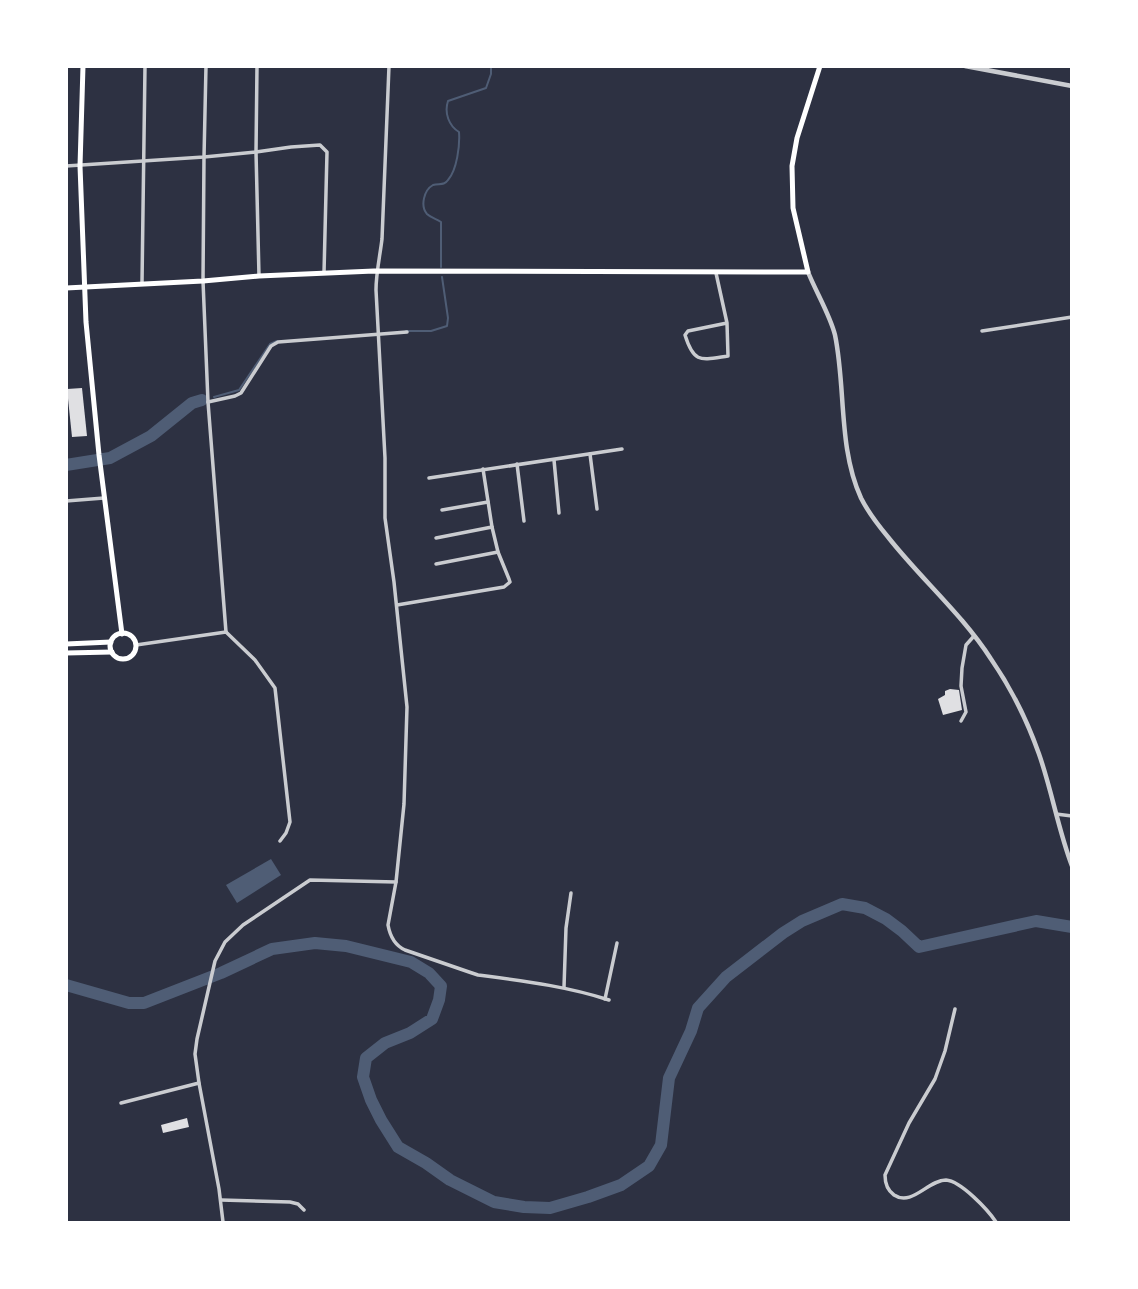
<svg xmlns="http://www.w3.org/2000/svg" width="1138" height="1289" font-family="Poppins,sans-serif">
	<rect width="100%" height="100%" fill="#2d3142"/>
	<path fill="#4f5d75" d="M271,859L281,875L237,903L226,885Z"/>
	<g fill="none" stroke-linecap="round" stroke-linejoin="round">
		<g stroke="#4f5d75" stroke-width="2">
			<path d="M441,267V222C437,219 431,218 427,214C420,206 424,190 433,185C439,183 444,186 448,180C457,170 460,145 459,132C449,126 444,113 448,101L486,88L491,74V66"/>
			<path d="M406,331H431L447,326L448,318L442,277"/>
			<path d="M214,397L239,390L270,344L277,341"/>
		</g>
		<g stroke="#4f5d75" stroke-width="12">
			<path d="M66,465L110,458L151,436L192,403L202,400"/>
			<path d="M66,985L129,1003H144L221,973L272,949L315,943L346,946L411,962L429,973L441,986L439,1000L432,1019L410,1033L385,1043L366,1058L363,1077L371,1100L381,1120L398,1147L426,1163L450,1180L494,1202L524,1207L550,1208L588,1197L621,1185L649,1166L661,1145L669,1078L691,1031L698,1008L726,977L783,933L802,921L842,904L865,908L886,919L902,931L919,947L1036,921L1072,927"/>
		</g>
	</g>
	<g fill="#e0e0e3">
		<path d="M82,388L87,436L72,437L67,389Z"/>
		<path d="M950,689L959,690L962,710L943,715L938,699L945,695V691Z"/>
		<path d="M187,1118L189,1127L163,1133L161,1125Z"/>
	</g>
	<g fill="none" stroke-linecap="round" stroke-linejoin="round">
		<g stroke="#caccd0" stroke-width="3.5">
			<path d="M206,66L204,157L203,281L208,402L226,632"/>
			<path d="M257,66L256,152L259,276"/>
			<path d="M389,66L382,239C380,256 376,273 376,290L385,458V518L394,582L407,707L404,804L396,882L388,925C390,936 394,945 405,950L469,972L478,975C523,981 566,986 609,1000"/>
			<path d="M66,166L204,157L256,152L291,147L320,145L327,152L324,273"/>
			<path d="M716,273L727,323L728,356C701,360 694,364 685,335L688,331L727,323"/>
			<path d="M142,283L145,66"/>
			<path d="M982,331L1072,317"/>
			<path d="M208,402L235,396L241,393L271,346L278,342L407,332"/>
			<path d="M590,454L597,509"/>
			<path d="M554,460L559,513"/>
			<path d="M517,464L524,521"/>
			<path d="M429,478L622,449"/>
			<path d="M66,501L104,498"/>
			<path d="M442,510L488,502"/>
			<path d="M436,538L492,527"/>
			<path d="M436,564L498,552"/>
			<path d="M397,605L504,587L510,582L509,579L498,552L492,527L483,469"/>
			<path d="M226,632L255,660L275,688L290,822L286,833L280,841"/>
			<path d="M136,645L226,632"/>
			<path d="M961,721L966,712L961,686L962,668L966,645L974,636"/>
			<path d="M1056,814L1072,816"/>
			<path d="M564,987L566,928L571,893"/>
			<path d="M605,999L617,943"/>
			<path d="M955,1009L945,1051L935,1079L909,1123L885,1175C885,1183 887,1190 894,1195C912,1207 928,1180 946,1180C961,1181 988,1210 996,1222"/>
			<path d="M121,1103L199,1083"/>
			<path d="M221,1200L290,1202L298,1204L304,1210"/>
			<path d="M223,1222L219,1189L199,1083L195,1054L197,1039L215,961L225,942L243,925L310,880L396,882"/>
		</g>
		<g stroke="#caccd0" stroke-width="4.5">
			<path d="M965,66L1072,86"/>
			<path d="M808,272C816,292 830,315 835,335C846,388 838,448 861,498C868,512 878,525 888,537C921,579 962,614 991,659C1011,688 1027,720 1039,754C1052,791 1058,829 1072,866"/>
		</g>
		<g stroke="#fff" stroke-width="5">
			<path d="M83,66L80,166L86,322L99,455L122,634"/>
			<path d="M66,288L203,281L259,276L374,271L808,272L793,208L792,166L797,138L820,66"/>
			<circle cx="123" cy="646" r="13"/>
			<path d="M66,644L111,642"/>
			<path d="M66,653L112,652"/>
		</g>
	</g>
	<rect width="1138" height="1289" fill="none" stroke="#ffffff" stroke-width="136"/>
</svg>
